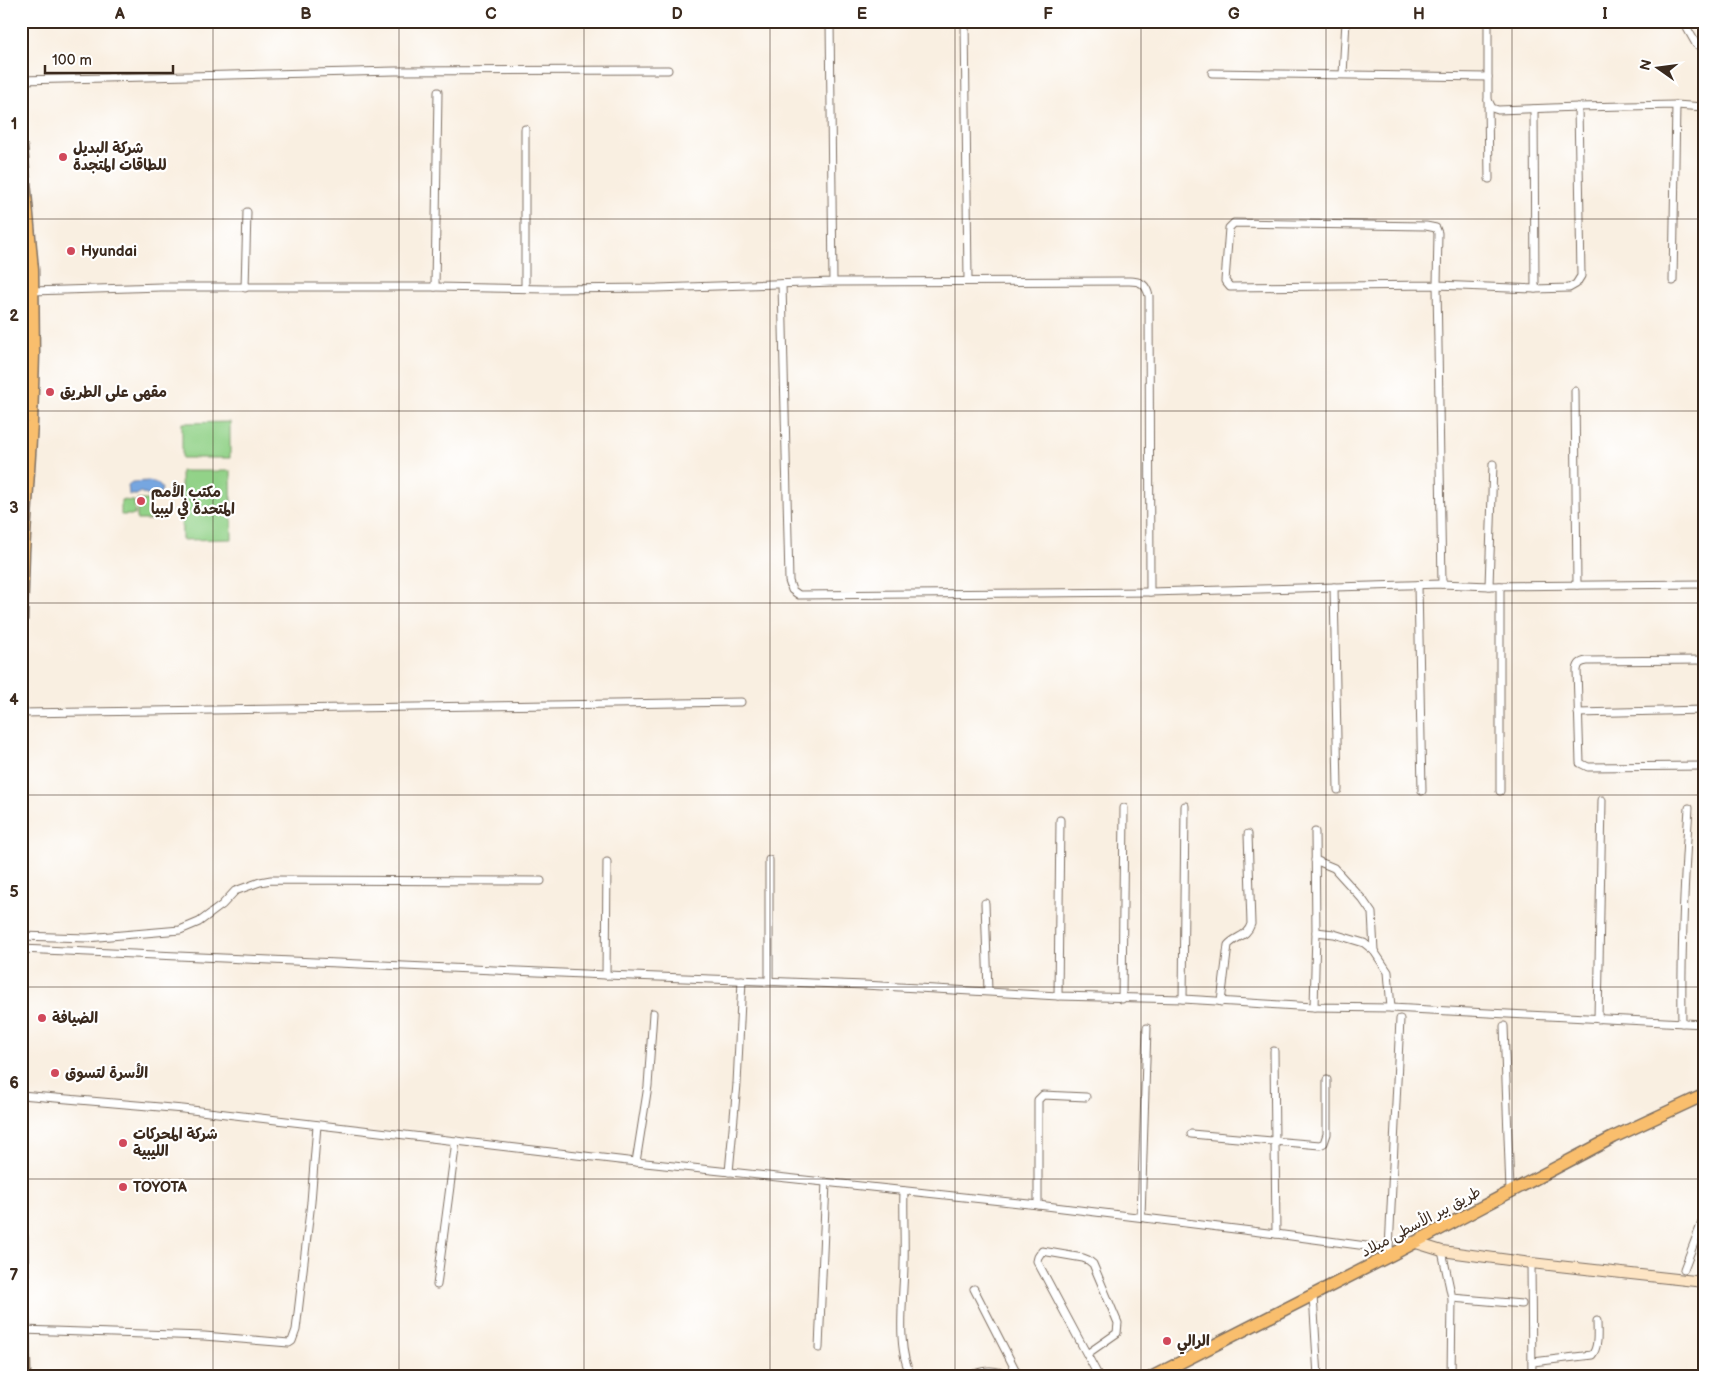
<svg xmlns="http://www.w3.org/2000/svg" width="1725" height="1398" font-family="'Balsamiq Sans','Playpen Sans Arabic',sans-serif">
	<rect width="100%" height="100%" fill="#fff"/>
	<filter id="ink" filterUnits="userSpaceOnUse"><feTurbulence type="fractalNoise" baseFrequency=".02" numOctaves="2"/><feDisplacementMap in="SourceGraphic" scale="10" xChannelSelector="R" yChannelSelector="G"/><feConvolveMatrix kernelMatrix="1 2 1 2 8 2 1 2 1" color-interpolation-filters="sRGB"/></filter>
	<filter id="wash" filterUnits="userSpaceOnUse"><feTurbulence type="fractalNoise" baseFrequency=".0096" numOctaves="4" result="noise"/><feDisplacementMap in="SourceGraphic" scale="20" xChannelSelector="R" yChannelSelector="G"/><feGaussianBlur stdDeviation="1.12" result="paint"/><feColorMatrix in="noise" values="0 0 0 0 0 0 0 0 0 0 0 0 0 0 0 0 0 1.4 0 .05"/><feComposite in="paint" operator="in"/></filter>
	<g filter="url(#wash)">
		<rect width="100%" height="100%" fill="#f9efe1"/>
		<g fill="#92d288" stroke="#667e53">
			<path d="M230,422V458H182V423Z"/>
			<path d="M181,471H231L232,539L182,540Z"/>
			<path d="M121,500L134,501L135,515H121Z"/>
			<rect x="137" y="500" width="14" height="20"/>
		</g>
		<path fill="#76a6e0" stroke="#58687f" d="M148,481C155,482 159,483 162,489L160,494L153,498L140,492L137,495H129L128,485L132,482Z"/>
	</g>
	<g filter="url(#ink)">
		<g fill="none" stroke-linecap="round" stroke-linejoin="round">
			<defs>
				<g id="street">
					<path d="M965,21L968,281"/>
					<path d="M1683,21L1696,44L1704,48"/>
					<path d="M1212,73L1488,77"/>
					<path d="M1343,74L1346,21"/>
					<path d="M21,80L395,71L668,70"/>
					<path d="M1488,100L1489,179"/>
					<path d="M1676,105L1704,107"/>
					<path d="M1578,107L1676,105L1673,281"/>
					<path d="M1534,109L1535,289"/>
					<path d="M833,282L1129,281C1141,281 1146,284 1149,296L1150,592"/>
					<path d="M782,284L789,581L792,590L799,595L1150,592L1442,584L1489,586L1704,584"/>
					<path d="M435,287L438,92"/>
					<path d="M245,288L247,212"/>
					<path d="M525,288V129"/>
					<path d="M32,291L161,287H435L548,289L657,288L833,282L830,21"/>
					<path d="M1575,391L1577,585"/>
					<path d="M1442,584L1437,285L1438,233L1436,228L1426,226L1234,223L1229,228L1225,281L1230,287L1437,285L1535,289L1569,288L1576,284L1581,276L1578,107L1498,110L1492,108L1488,100V21"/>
					<path d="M1418,585L1422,791"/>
					<path d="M1489,586L1493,464"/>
					<path d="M1500,586V791"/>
					<path d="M1334,587L1338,790"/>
					<path d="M1704,660L1587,661C1580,662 1578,664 1577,670L1580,763L1588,767L1704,766"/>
					<path d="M21,713L741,702"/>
					<path d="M1578,713L1704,710"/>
					<path d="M769,860V981"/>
					<path d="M1315,860L1334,868L1363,900L1372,913L1374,951"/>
					<path d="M985,903L988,991"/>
					<path d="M1316,932L1334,934L1364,943L1374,951L1388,972L1391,1008"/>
					<path d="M21,936L87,938L180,930L199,922L222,905L235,891L260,882L271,880L541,881"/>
					<path d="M21,949L606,975L864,985L1058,996L1183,999L1314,1007L1391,1008L1704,1024"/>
					<path d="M606,975L607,862"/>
					<path d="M1058,996L1060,820"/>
					<path d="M1122,999L1124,808"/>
					<path d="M1183,999L1185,806"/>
					<path d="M1221,1002L1228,945C1236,936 1247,937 1251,924L1248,834"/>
					<path d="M1314,1007L1316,932L1315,832"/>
					<path d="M1598,1019L1602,800"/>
					<path d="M1682,1023C1681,951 1684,880 1689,808"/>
					<path d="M1504,1026L1510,1191"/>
					<path d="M1274,1051L1276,1234"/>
					<path d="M21,1095L183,1109L636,1162L1038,1205L1276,1234L1389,1249L1393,1254"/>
					<path d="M1191,1134L1320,1145L1324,1143L1327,1134V1080"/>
					<path d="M636,1162L648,1086L653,1013"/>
					<path d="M729,1172L737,1084L742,980"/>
					<path d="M904,1191C903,1215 905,1239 904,1263C904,1296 895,1349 912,1377"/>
					<path d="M1038,1205V1100L1043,1095L1086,1097"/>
					<path d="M1141,1217L1147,1028"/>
					<path d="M1389,1249L1400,1019"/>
					<path d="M1442,1251L1452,1298L1451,1377"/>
					<path d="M1531,1263L1532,1377"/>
					<path d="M1684,1269L1704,1217"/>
					<path d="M437,1285L456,1141"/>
					<path d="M974,1289L1019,1377"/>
					<path d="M1313,1295L1318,1377"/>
					<path d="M1452,1298L1522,1304"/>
					<path d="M22,1330L204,1336L289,1343L292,1341L296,1330L311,1202L317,1125"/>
					<path d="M819,1348L826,1182"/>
					<path d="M1087,1354L1117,1333L1118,1323L1093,1264L1088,1260L1083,1258L1042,1251L1038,1257L1037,1261L1099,1377"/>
					<path d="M1533,1362L1592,1355C1599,1347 1597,1332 1597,1321"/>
					<path d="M966,1377C982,1370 996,1368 1011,1377"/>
				</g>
				<path id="secondary" d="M1413,1242L1442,1251L1531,1263L1704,1282"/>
				<path id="primary" d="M1152,1377L1393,1254L1614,1137L1704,1095"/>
				<g id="highway">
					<path d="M21,148L32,270L33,354L31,423L23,552L21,620"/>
					<path d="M21,245V285"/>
					<path d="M21,1237L24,1377"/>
				</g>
			</defs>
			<use href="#street" stroke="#7e6f62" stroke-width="9"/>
			<use href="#secondary" stroke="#7e6f62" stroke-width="12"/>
			<use href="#primary" stroke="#7e6f62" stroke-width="14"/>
			<use href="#highway" stroke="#7e6f62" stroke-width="15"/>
			<use href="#street" stroke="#fff" stroke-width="7"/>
			<use href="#secondary" stroke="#fde5c5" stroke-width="10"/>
			<use href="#primary" stroke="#f9be6d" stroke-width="11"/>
			<use href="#highway" stroke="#f9be6d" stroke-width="12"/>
		</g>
	</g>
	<path fill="none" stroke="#3b2a1e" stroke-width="1" stroke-opacity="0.55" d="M213,21V1377M399,21V1377M584,21V1377M770,21V1377M955,21V1377M1141,21V1377M1326,21V1377M1512,21V1377M21,219H1704M21,411H1704M21,603H1704M21,795H1704M21,987H1704M21,1179H1704"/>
	<g fill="#d1495b" stroke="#fff" stroke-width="2">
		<circle cx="63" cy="157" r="5"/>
		<circle cx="71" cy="251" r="5"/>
		<circle cx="50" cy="392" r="5"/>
		<circle cx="141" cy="501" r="5"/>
		<circle cx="42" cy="1018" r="5"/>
		<circle cx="55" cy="1073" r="5"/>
		<circle cx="123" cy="1143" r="5"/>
		<circle cx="123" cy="1187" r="5"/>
		<circle cx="1167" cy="1341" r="5"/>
	</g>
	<g text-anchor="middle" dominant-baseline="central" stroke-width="4.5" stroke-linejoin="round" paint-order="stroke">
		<g font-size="15" font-weight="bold" fill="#3b2a1e" stroke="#fff" text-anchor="start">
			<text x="73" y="148">شركة البديل<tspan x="73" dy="17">للطاقات المتجدة</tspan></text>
			<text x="81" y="251">Hyundai</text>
			<text x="60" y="392">مقهى على الطريق</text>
			<text x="151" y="492">مكتب الأمم<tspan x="151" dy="17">المتحدة في ليبيا</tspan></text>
			<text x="52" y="1018">الضيافة</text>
			<text x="65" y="1073">الأسرة لتسوق</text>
			<text x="133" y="1134">شركة المحركات<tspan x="133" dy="17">الليبية</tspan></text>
			<text x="133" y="1187">TOYOTA</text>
			<text x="1177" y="1341">الرالي</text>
		</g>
		<g font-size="15" fill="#3b2a1e" stroke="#fff">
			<text transform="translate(1421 1222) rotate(-28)">طريق بير الأسطى ميلاد</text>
		</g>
	</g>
	<rect width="1725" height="1398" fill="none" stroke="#fff" stroke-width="55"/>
	<g transform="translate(1658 68) rotate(284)" stroke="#ffffff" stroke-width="4" paint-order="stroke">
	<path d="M0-4L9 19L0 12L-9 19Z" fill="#3b2a1e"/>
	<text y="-8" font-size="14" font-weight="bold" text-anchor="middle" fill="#3b2a1e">N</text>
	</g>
	<path d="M45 65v8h128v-8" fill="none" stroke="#3b2a1e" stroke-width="2.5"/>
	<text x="52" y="65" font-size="15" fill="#3b2a1e" stroke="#ffffff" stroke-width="4" paint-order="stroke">100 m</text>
	<rect x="28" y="28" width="1670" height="1342" fill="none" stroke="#3b2a1e" stroke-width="2"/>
	<g font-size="16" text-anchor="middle" font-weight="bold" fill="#3b2a1e">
		<text x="120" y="19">A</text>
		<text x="306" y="19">B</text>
		<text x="491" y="19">C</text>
		<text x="677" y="19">D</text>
		<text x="862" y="19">E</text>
		<text x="1048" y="19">F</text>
		<text x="1234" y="19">G</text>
		<text x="1419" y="19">H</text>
		<text x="1605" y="19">I</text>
		<text x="14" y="129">1</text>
		<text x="14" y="321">2</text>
		<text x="14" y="513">3</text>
		<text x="14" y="705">4</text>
		<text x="14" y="897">5</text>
		<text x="14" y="1088">6</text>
		<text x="14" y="1280">7</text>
	</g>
</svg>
